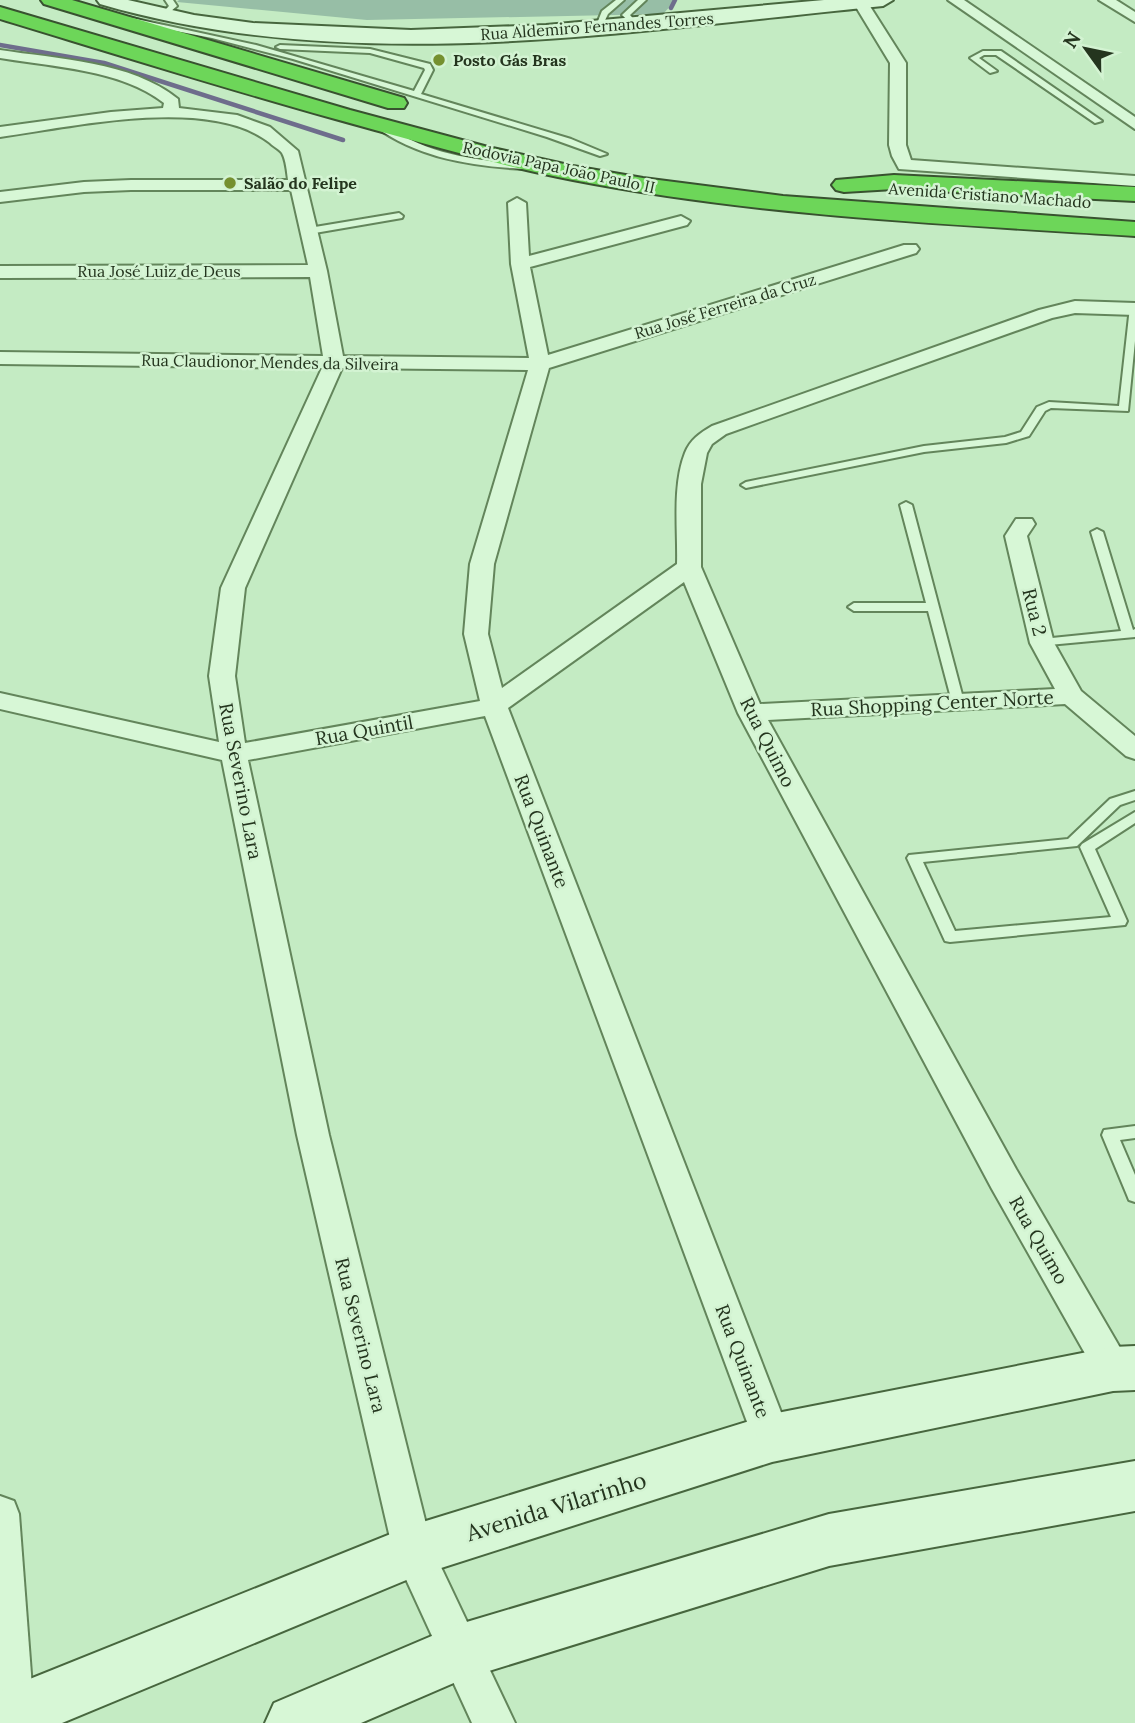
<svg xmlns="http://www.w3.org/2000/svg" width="1135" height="1723" font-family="Lora,serif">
	<rect width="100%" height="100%" fill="#c4ebc3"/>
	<path fill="#97bea6" d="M179,0H676L663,14L367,20L177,2Z"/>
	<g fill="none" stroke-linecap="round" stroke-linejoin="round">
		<g stroke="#6e6d8c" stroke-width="4.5">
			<path d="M671,8L675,0"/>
			<path d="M0,45L104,63L343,140"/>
		</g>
		<defs>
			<g id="lane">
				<path d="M165,0H173L177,6L163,18L159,16L169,6Z"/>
				<path d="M616,0H624L608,14L600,31H594L602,11Z"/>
				<path d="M638,0H646L630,15L640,26L636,28L622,15Z"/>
				<path d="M127,17L256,45L414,91L425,70L424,68L370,53L280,49L276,47L280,45L370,49L430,64L433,70L421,94L571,139L607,154L600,156L547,137L293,59L212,38L124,21Z"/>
				<path d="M983,51H1001L1102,121L1095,123L996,55H984L979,58L997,71L990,73L970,58Z"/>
				<path d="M374,122H380C424,153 471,161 524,163L528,166L524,169C470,166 419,158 374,126Z"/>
				<path d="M399,213L403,216L402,218L309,234L305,231L309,228Z"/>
				<path d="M1130,307H1135V341L1128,411L1051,408L1045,411L1029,436L1006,443L924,452L746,488L741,485L746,482L924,446L1005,437L1021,432L1037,407L1049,402L1119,406Z"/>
				<path d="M906,502L912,505L964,702L962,705H954L952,702L928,611H854L848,607L854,603H926L900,505Z"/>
				<path d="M1097,529L1103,532L1133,630L1135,629V637L1038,646L1036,643L1042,639L1121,631L1091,532Z"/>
				<path d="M1135,791V800L1120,805L1077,846L923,862L955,931L1111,917L1080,847L1082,844L1135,812V823L1095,849L1127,921L1125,925L950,942L945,941L907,858L909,855L1068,839L1110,799Z"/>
				<path d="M1135,1126V1138L1120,1140L1135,1175V1202L1129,1200L1127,1195L1102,1135L1104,1130Z"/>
			</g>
			<g id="street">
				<path d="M854,0H866L906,63V145L911,160L1135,176V186L899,169L892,156L889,145L890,63L853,2Z"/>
				<path d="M948,0H964L1135,117V129Z"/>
				<path d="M1099,0H1116L1135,12V22Z"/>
				<path d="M0,50C57,59 131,61 178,99L179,108L237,115L270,127L298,151L327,271L343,356L529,358L511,264L508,203L517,198L526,203L529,256L681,216L690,221L687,225L530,267L548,355L904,245H916L919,249L916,253L549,368L494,564L488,634L502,688L677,564C678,530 672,486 685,453C690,440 700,433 712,426L1039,310L1075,301L1135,303V315L1075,313L1052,318L726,434L712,444L707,453L701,484V567L760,704L1055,689L1030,643L1005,536L1016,519H1032L1035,524L1027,536L1054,643L1081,691L1135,736V759L1126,756L1065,704L768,720L1016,1169L1126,1358L1131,1369L1126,1380L1113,1385L1100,1380L992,1189L738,713L684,582L508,708L791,1438L785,1450L772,1455L759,1450L753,1438L485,716L248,760L329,1135L432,1548L515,1723H472L393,1551L297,1135L222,760L0,709V693L219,742L209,676L221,588L322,368L0,364V352L323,356L310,277L0,278V266L308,265L291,190H131L84,192L0,202V192L84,182L131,180H288C287,172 286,160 282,153C280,150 273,146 270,143C210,95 72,127 0,137V127L111,112L163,108L164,103C121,69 52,67 0,58ZM342,368L528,370L470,564L464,634L480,701L245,743L235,676L245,588Z"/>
				<path d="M0,1496L14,1501L19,1514L34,1714L30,1723H0Z"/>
			</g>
			<g id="secondary">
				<path d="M97,0H128L194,15L253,23L411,30L546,25L824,0H893L883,6C626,31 353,78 100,4Z"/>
				<path d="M1135,1346V1390L1113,1391L772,1462L416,1576L62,1723H0V1691L413,1525L772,1414L1113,1347Z"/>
				<path d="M1135,1461V1511L829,1566L463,1679L361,1723H265L274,1703L460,1624L829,1514Z"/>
			</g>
			<g id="highway">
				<path d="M41,0H72L404,98L407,103L404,108H388L44,4Z"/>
				<path d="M0,7L350,110L488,147L573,166L643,178L783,196L1135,222V236C947,224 758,216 573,180C506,167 440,148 375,130C249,96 125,57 0,19Z"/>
				<path d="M894,175L1135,187V201L894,189L844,192L836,190L832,185L836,180Z"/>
			</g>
		</defs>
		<use href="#lane" stroke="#63855b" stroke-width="4"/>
		<use href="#street" stroke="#63855b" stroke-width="4"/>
		<use href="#secondary" stroke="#47663e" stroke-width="4"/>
		<use href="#highway" stroke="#38522f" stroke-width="4"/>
		<use href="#lane" fill="#d7f7d6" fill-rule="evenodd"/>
		<use href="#street" fill="#d7f7d6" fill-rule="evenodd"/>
		<use href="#secondary" fill="#d7f7d6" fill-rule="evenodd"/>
		<use href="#highway" fill="#6dd659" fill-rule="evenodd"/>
	</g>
	<g fill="#75902f" stroke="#d3f3d2" stroke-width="2.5">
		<circle cx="439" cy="60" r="7"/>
		<circle cx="230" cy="183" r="7"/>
	</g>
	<g text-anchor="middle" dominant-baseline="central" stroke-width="5" stroke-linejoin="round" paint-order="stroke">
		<g font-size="16" fill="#24351e" stroke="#d3f3d2">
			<text transform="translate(597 26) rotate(-4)">Rua Aldemiro Fernandes Torres</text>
			<text transform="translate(559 167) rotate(12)">Rodovia Papa João Paulo II</text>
			<text transform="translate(990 195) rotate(4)">Avenida Cristiano Machado</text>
			<text x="159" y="271">Rua José Luiz de Deus</text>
			<text transform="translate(725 306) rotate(-17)">Rua José Ferreira da Cruz</text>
			<text transform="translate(270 362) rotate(1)">Rua Claudionor Mendes da Silveira</text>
		</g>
		<g font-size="16" font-weight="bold" fill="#24351e" stroke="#d3f3d2" text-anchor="start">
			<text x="453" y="60">Posto Gás Bras</text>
			<text x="244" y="183">Salão do Felipe</text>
		</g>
		<g font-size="19" fill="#24351e" stroke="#d3f3d2">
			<text transform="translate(1035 612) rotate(76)">Rua 2</text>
			<text transform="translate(932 703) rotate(-3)">Rua Shopping Center Norte</text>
			<text transform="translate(364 730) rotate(-10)">Rua Quintil</text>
			<text transform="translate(768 742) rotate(63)">Rua Quimo</text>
			<text transform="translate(241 781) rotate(79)">Rua Severino Lara</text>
			<text transform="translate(542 831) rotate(69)">Rua Quinante</text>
			<text transform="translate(1039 1240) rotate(60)">Rua Quimo</text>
			<text transform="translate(361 1335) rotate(76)">Rua Severino Lara</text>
			<text transform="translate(743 1361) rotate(69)">Rua Quinante</text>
		</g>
		<g font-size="23" fill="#24351e" stroke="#d3f3d2">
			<text transform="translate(556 1506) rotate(-17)">Avenida Vilarinho</text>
		</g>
	</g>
	<g transform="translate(1086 49) rotate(303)" stroke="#d3f3d2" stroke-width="5" paint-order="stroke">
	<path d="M0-5L12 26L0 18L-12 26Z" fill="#24351e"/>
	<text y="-10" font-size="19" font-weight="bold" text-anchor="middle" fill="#24351e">N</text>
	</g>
</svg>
